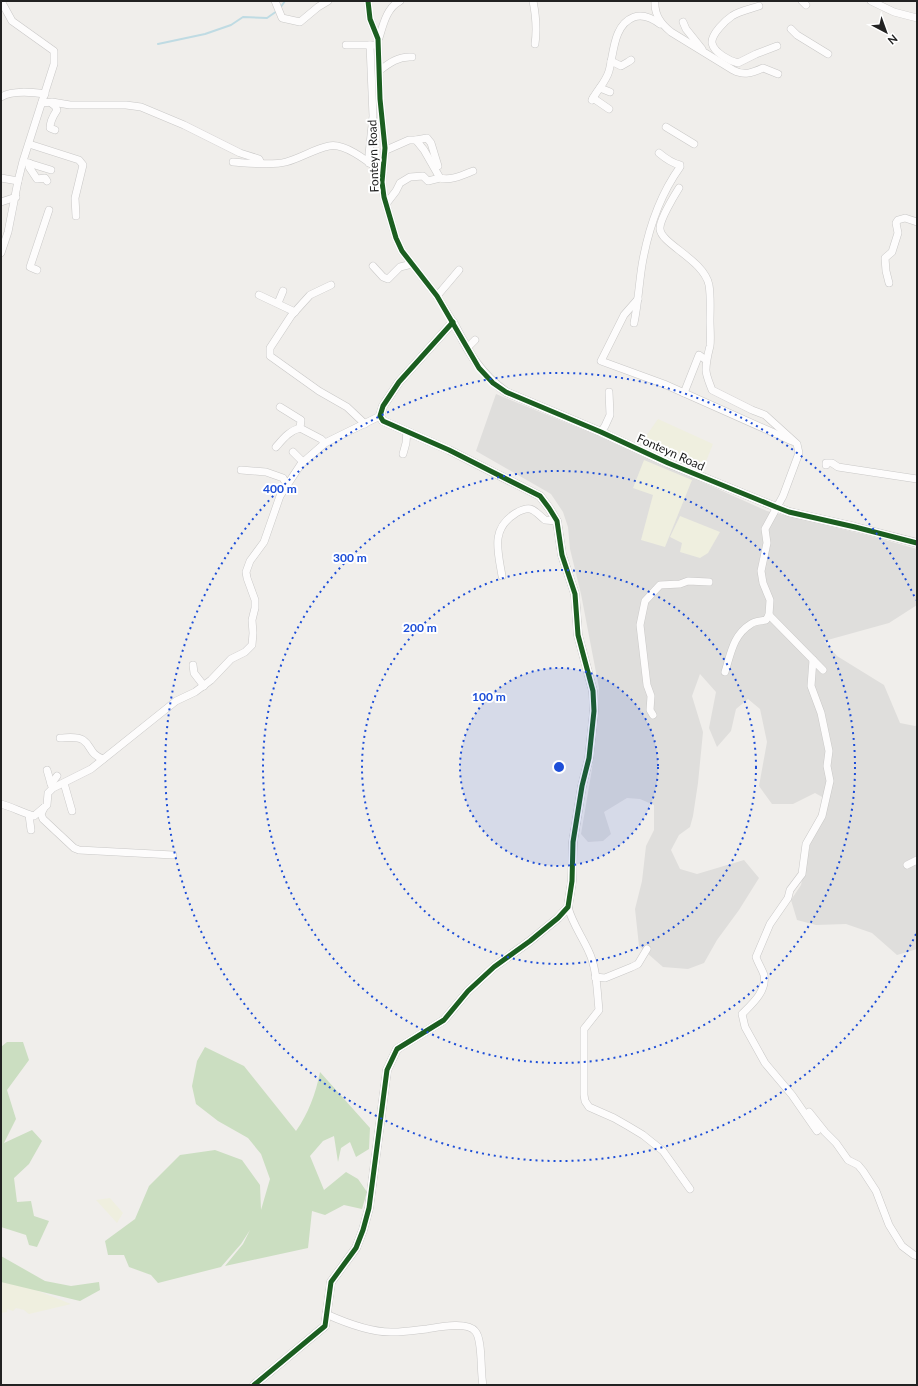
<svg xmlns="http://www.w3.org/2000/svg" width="918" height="1386" font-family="Lato,sans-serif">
	<rect width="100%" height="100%" fill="#f0eeeb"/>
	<path fill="#dfdedc" d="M496,394L611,441L767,511L871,536L917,549V605L889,623L824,641L837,656L884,685L900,723L915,726L917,725V949L897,955L872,933L846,924L816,925L797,920L791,900L801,885L813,832L826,810L824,798L815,793L793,804H772L759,786L767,742L760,709L748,699L736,709L731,731L717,747L709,728L716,692L700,674L692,696L703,732L698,783L693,816L690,827L679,835L671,850L680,869L697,874L744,860L759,878L739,910L717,940L704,963L688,969L663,967L639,946L635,909L642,881L646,846L654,830V805L640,799L627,798L604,812L611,834L603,841L588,842L581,834L592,769L599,688L581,594L570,549L568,527L563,512L551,494L476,451Z"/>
	<g fill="#efefdf">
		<path d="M658,419L713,444L705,464L644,439Z"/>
		<path d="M644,460L692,480L665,547L641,540L653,495L633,488Z"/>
		<path d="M680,516L720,532L708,553L700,558L680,552L682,543L670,537Z"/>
		<path d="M110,1198L123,1213L117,1223L96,1200Z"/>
		<path d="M1,1276L23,1285L71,1304L29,1314L24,1310L16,1308L13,1311L7,1309V1312L1,1313Z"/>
	</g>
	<g fill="#cbdec1">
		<path d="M7,1042H23L29,1060L7,1090L16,1119L4,1143L32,1130L42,1141L29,1164L14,1178L17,1202L31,1201L34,1216L49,1221L37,1247L29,1245L26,1235L1,1227V1047Z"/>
		<path d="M205,1047L244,1066L296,1131C308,1114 316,1093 320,1072L370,1128L369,1149L356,1157L350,1142L341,1148L338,1162L334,1136L323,1141L310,1156L324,1190L346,1172L358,1179L367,1192L362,1209L344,1205L325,1215L312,1211L308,1248L225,1266L243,1244L250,1230L241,1244L221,1267L158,1283L151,1275L129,1267L124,1255H108L105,1241L135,1219L149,1186L180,1155L215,1150L242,1160L260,1185L261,1210L270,1179L261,1154L248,1138L218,1121L196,1104L192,1086L197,1061Z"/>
		<path d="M1,1256L45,1281L71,1286L99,1282L100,1290L80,1301L1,1282Z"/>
	</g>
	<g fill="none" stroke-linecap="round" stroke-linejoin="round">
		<g stroke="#bfdbe3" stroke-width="2">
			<path d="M280,8L285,1"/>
			<path d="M158,44L205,34L231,25L243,17L267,18L277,11"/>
		</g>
		<defs>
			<g id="minor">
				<path d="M275,1L282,18L300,22L318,7L328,1"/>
				<path d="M368,1L370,19L378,39L380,99L385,148L382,182L384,197L396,238L402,251L437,296L453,322"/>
				<path d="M533,1C536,16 537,30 535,44"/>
				<path d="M655,1C654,15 661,24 671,32L733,70C744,76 752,73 763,68L778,74"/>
				<path d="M802,1L806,5"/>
				<path d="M871,1L894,12L917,18"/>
				<path d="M759,6C750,9 739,11 732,16C726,20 711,34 712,43C714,53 730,61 738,63L756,54L777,46"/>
				<path d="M683,22L686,29L702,49"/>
				<path d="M791,29L797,35L828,54"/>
				<path d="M379,38C383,25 387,7 400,1"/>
				<path d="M346,45H374"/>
				<path d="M611,61L621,66L628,62L631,60"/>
				<path d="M379,71C389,63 399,56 412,57"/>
				<path d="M600,88L610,92"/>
				<path d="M1,97C13,90 31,92 45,94"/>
				<path d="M593,98L609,109"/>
				<path d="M592,100C597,90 606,82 609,71C614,53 613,25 634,17C643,14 652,18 660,24"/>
				<path d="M42,103L52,102L70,105H126L141,107L184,125L240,153L259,159L261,163"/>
				<path d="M51,103L55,106L57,110C53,116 50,121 50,128L55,130"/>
				<path d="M666,127L694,144"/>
				<path d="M416,140L427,138L431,143L438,166"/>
				<path d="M29,144L79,160L83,165L75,198L76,216"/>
				<path d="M384,151L409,140H416L424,150L440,178C451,181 463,175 473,171"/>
				<path d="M659,153C666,159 672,163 680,165"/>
				<path d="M25,162L51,170"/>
				<path d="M233,162C248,163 272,166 286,162C301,158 314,149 329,146C345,142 371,164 383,173"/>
				<path d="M29,163V167L37,179L45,178L47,181"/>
				<path d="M369,163V154L373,116L370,45"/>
				<path d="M1,178L18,181"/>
				<path d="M679,188C674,196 659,221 660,229C661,244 704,260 709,285C711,297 710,309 710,321C710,329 711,338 710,346C708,354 706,361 706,370C706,376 710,384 712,390L752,410L765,415L797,444L799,453L783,496L765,529L767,543L761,571L763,583L770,600L769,615L766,620C761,621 754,621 751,624C733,635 731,653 725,672"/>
				<path d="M1,202L16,197"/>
				<path d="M386,204L396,191L400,183L410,177L423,176L428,181L440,178"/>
				<path d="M1,253L8,232L18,181L23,161L54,64V51L12,21L1,1"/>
				<path d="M373,266L383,277L388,279L400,267L412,264"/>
				<path d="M37,270L30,267L49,210"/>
				<path d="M889,283L886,271L885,258L892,252L898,233L896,223L898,220L905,218L917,222"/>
				<path d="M331,285L310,295L291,316L270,348V356L319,391L347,407L365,424"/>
				<path d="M259,295L295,312"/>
				<path d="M437,296L459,270"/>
				<path d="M638,299L624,315L601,361L664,384L792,441"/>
				<path d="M278,303L283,291"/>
				<path d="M634,323C638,304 639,284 642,265C648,230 660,195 680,167"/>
				<path d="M467,348L475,340"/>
				<path d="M684,393L699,355L706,360"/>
				<path d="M280,407L301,420L300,428"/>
				<path d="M601,432L605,426L610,415L609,392"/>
				<path d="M276,447C283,439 289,431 300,428L321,439L325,443"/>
				<path d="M293,452L303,462"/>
				<path d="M403,454L406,443L407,431"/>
				<path d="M826,465V463H832L838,467L917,479"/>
				<path d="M241,470L266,472L283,478L287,485"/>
				<path d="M502,576C498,551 490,529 516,513C532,504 534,511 545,520L557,521"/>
				<path d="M769,615L823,670"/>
				<path d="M813,660L811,686L821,713L829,751L827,766L830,781L822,816L806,844L802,874L790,890L788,898L770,924L756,957C758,963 762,969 764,975C767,991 752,1004 742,1014L745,1027L765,1063L792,1095L817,1131"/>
				<path d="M193,665L194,673L204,686"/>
				<path d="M653,715L650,710L651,696L647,685L640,625L645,601L660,585L680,584L688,581L709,582"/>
				<path d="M60,738C67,738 77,736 83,740C92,746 89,754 103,759"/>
				<path d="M47,770L51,784"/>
				<path d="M64,783L72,811"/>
				<path d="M52,786L51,784L57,776"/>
				<path d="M1,804C12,807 23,813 34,816L47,805L48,793L53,788L91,769L176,701L195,692L211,680L231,659L245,652L252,645L253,633L252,620L255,608V600L247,578L246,572L250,561L264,542L280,496L301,464L325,443L380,416"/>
				<path d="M44,808L41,814L43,819L74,848L79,850L173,855"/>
				<path d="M29,815L31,830"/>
				<path d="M907,865L917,860"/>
				<path d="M568,907C572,923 582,936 589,952C597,969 597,991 599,1010L584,1029V1095L585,1101L589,1107L614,1118L628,1126L643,1135L663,1151L690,1189"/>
				<path d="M595,977L605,978L632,967L638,964L647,949"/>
				<path d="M809,1112L825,1132L836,1143L848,1160L858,1165L863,1171L876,1191L889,1225L902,1246L914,1255L917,1256"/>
				<path d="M326,1314C346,1323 371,1333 394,1332C405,1332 416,1330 427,1329C439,1327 467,1321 475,1331C483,1339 480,1372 483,1385"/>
			</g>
			<path id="tertiary" d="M254,1385L325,1326L331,1282L356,1248L363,1230L369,1208L387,1070L397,1049L444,1020L468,991L494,967L530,941L558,918L568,907L572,881L573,842L582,786L589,758L594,711L593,691L578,635L575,594L562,555L557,521L549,508L540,496L449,450L383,421L380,416L383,406L399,382L453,322C469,352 478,372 506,392L601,432L668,463L776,507L789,512L855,527L917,543"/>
		</defs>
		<use href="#minor" stroke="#c9c8c7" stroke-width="8"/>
		<use href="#tertiary" stroke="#c9c8c7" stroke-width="9"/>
		<use href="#minor" stroke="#fdfcfc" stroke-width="7"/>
		<use href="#tertiary" stroke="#fdfcfc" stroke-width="8"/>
		<defs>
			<g id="cycleway">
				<path d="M368,1L370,19L378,39L380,99L385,148L382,182L384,197L396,238L402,251L437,296L479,368L493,383L506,392L601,432L668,463L776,507L789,512L855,527L917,543"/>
				<path d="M254,1385L325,1326L331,1282L356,1248L363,1230L369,1208L387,1070L397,1049L444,1020L468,991L494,967L530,941L558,918L568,907L572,881L573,842L582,786L589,758L594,711L593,691L578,635L575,594L562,555L557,521L549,508L540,496L449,450L383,421L380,416L383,406L399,382L453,322"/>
			</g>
		</defs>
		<use href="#cycleway" stroke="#fff" stroke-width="8"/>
		<use href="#cycleway" stroke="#1b5e20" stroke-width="5"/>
	</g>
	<circle cx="559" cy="767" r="99" fill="#1d4ed8" fill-opacity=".12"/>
	<g fill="none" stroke="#1d4ed8" stroke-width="2" stroke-dasharray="2 4">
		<circle cx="559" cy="767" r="99"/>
		<circle cx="559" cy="767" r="197"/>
		<circle cx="559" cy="767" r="296"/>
		<path d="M916 934A394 394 0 1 1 916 600"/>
	</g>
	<g text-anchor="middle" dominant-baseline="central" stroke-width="4" stroke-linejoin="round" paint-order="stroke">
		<g font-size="12" fill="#222" stroke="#fff">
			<text transform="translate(373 156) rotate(-92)">Fonteyn Road</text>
			<text transform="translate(671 452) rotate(24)">Fonteyn Road</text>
		</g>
	</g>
	<circle cx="559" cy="767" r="6" fill="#1d4ed8" stroke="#fff" stroke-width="2"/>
	<g font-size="12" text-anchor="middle" font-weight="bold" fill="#1d4ed8" stroke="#fff" stroke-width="4" stroke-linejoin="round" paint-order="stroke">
		<text x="280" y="493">400 m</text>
		<text x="350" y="562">300 m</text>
		<text x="420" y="632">200 m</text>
		<text x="489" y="701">100 m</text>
	</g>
	<rect width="918" height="1386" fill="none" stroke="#222222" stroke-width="4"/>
	<g transform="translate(886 32) rotate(139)" stroke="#ffffff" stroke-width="3" paint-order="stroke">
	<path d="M0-3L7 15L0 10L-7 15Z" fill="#222222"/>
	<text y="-6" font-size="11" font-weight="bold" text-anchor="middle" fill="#222222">N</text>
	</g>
</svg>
